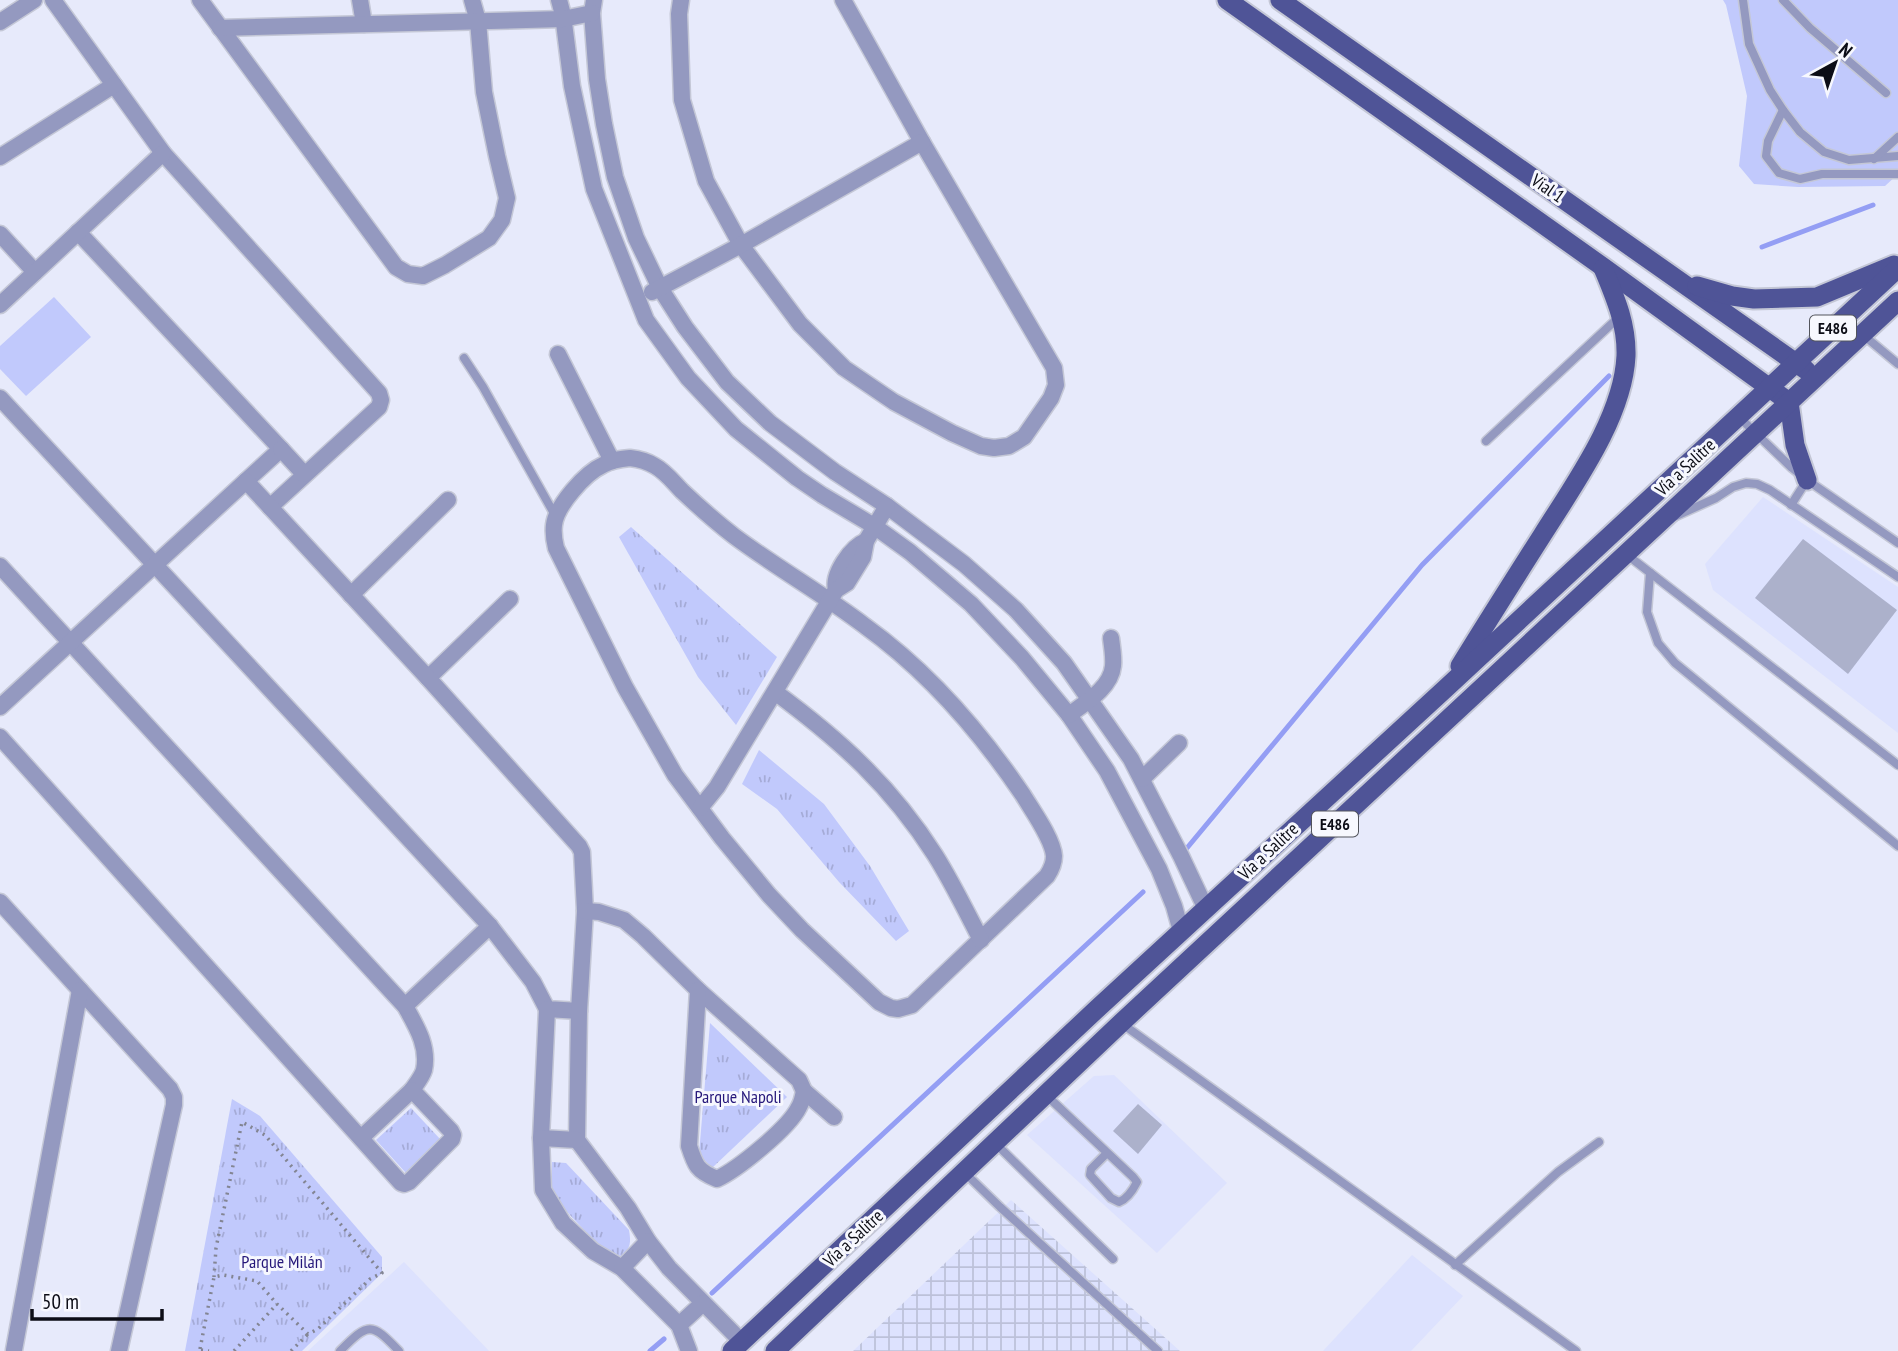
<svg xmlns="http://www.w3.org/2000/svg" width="1898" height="1351" font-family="'PT Sans Narrow',sans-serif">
	<defs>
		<pattern id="industrial-grid" width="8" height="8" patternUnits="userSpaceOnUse" patternTransform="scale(1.75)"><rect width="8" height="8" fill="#dde2fe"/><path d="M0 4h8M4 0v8" fill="none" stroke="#bcc1d9"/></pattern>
		<pattern id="park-tufts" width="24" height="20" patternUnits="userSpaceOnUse" patternTransform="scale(1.75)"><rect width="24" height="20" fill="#c1c9fc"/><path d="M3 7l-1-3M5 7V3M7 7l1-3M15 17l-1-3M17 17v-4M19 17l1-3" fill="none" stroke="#a5abd7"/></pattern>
	</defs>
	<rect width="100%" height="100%" fill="#e7eafb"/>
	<g fill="#dde2fe">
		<path d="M1763,497L1898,587V733L1713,590L1705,564Z"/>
		<path d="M1114,1075L1227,1183L1157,1253L1027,1135L1094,1076Z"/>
		<path d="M1412,1255L1463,1296L1411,1351H1323Z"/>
		<path d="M404,1262L489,1351H308Z"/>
	</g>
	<path fill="url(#industrial-grid)" d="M1011,1200L1180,1351H853Z"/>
	<g fill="url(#park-tufts)">
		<path d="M631,527L777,657L736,725L698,677L619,537Z"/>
		<path d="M759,750L824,804L870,866L909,931L896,941L839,882L777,809L742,784Z"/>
		<path d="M710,1023L787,1097L712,1168L699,1154Z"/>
		<path d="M232,1099L260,1116L382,1257V1273L302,1351H185Z"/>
		<path d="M411,1108L441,1140L406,1173L376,1140Z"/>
		<path d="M552,1162L566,1163L629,1230C631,1242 631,1248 621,1257L606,1253L552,1196Z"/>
	</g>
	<g fill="#c1c9fc">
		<path d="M1723,0H1898V174L1885,186L1798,187L1754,184L1739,166L1747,96L1726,5Z"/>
		<path d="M54,297L91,337L26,396L0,369V346Z"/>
	</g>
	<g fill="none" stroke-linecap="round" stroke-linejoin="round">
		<g stroke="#949ef4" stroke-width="5">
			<path d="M1762,247L1873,205"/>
			<path d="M1187,848L1422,565L1609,376"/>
			<path d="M712,1293L1143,892"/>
			<path d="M650,1351L664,1339"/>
		</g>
	</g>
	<g fill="#acb1cb">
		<path d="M1803,539L1897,610L1848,674L1755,598Z"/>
		<path d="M1138,1104L1162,1125L1138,1154L1113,1131Z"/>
	</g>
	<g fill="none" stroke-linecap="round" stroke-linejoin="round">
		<defs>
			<g id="service">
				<path d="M1743,0L1749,44L1770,90L1783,110L1800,132L1824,152L1849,160L1898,156"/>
				<path d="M1783,0L1810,28L1886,93"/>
				<path d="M1783,110L1768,141L1766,156L1779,173L1800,179L1822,174H1898"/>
				<path d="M1874,159L1898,137"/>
				<path d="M1862,334L1898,364"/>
				<path d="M464,358L483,387L556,517"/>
				<path d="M1739,417L1792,468L1807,480L1898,543"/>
				<path d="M1486,441L1619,317"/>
				<path d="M1791,505L1807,480"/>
				<path d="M1676,516L1716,498L1733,487L1746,483L1757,484L1770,490L1898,577"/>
				<path d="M1626,554L1898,765"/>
				<path d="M1650,573L1647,612L1658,643L1675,663L1898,846"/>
				<path d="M1121,1023L1576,1351"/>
				<path d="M1046,1095L1133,1177L1137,1182C1133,1190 1127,1199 1119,1202L1111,1198L1090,1175L1091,1169L1107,1153"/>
				<path d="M995,1143L1113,1259"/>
				<path d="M964,1172L1000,1207L1158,1351"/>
				<path d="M1455,1265L1558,1172L1599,1142"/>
				<path d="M340,1351C369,1322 371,1322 399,1351"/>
			</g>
			<g id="minor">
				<path d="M53,0L163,153L379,393L381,400L379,407L270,507"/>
				<path d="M200,0L396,267L408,274L423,276L445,265L489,238L502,220L507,198L497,156L484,92L478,21L472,0"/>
				<path d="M360,0L364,24"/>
				<path d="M559,0L563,15L572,86L594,189L646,320L688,378L736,429L797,478L822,495L874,526L910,552L971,604L1022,658L1069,715L1107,771L1159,869L1174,906L1181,931"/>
				<path d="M594,0L592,13L597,79L604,124L615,177L636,238L660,288L685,327L727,382L770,423L835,472L887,506L964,564L1016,610L1064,663L1131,759L1181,856L1206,909"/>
				<path d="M681,0L679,14L682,100L706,181L741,245L800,324L844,368L894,402L952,433L981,446L994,448L1009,446L1024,437L1051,398L1056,385L1054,368L922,142L843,0"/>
				<path d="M0,22L34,0"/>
				<path d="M220,28L563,19L592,13"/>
				<path d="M0,157L114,85"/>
				<path d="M78,232L281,449L246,481"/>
				<path d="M0,234L35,272"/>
				<path d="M652,292L741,245L922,142"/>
				<path d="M0,305L163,153"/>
				<path d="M558,354L612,461"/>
				<path d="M0,398L490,926L533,982L547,1009L579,1011"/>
				<path d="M281,449L304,474"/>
				<path d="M630,458C639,459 647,461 655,466C666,472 674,483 682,491C699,507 716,522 734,536C777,568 823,594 865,626C929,672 979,730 1023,795C1032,810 1053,839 1054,856C1054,864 1051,870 1047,876L912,1005L898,1009L891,1008L879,1002L802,930L769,895L722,838L675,775L625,687L556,548C554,540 553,533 554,525C556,506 585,473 603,465C611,460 620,459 630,458Z"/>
				<path d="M0,566L405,1006C416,1026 429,1046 424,1070C422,1077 416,1084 412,1090L451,1131L453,1135L452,1139L409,1182L404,1184L401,1183L0,737"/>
				<path d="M836,590C832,574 851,547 866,541"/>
				<path d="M351,595L448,500"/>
				<path d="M428,678L510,599"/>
				<path d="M775,692C840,740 891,786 935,855C952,882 966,911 981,940"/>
				<path d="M0,707L246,481L428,678L579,846L582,852L585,911L579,1011L577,1140L628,1208L648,1241L669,1268L742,1342"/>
				<path d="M1069,715C1085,703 1111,688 1113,666C1114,657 1112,647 1111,638"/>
				<path d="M1142,779L1179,743"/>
				<path d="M700,808L717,787L836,590L847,583L863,557L866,541L887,506"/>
				<path d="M0,902L170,1089L174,1097V1105L119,1351"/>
				<path d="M585,911L599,912L624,920L643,936L698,990L799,1080L804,1091L834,1117"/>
				<path d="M698,990L689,1146C695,1165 697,1171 717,1179C738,1169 789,1128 799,1107C802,1102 803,1096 804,1091"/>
				<path d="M405,1006L490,926"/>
				<path d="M547,1009L541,1138L543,1190L563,1223L593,1251L622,1268L679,1325L689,1351"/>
				<path d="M361,1138L412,1090"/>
				<path d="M541,1138L577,1140"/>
				<path d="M622,1268L648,1241"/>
				<path d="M679,1325L703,1303"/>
				<path d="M14,1350L80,990"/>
			</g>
			<g id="primary">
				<path d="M1227,0L1603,267L1789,402L1795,445L1807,480"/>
				<path d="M1280,0L1806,370"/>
				<path d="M1697,286L1732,296L1754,299L1817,297L1894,265"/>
				<path d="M1460,666C1487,622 1515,578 1543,534C1575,483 1623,417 1626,356C1627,324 1615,297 1603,268"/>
				<path d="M732,1351L1099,1007L1445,689L1898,268"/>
				<path d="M775,1351L1121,1023L1898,301"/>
			</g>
		</defs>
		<use href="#service" stroke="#c4c7d6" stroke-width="11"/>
		<use href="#minor" stroke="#c4c7d6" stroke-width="19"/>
		<use href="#primary" stroke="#c4c7d6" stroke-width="23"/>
		<g stroke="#838593" stroke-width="3.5" stroke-dasharray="2 5" stroke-linecap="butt">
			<path d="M200,1349L214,1277L223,1275L257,1281L277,1304L308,1334L318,1329L370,1279L382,1273L265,1135L242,1122L216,1248L214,1277"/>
			<path d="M201,1350L209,1351"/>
			<path d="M234,1351L277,1304"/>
			<path d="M291,1351L308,1334"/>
		</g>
		<use href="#service" stroke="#9499c0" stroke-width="8"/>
		<use href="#minor" stroke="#9499c0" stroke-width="16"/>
		<use href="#primary" stroke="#4f5497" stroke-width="19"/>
	</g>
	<g text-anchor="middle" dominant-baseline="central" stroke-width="6" stroke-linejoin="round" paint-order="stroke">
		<g fill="#f7f8fe" stroke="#52545c" stroke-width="2">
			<rect x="1810" y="315.5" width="46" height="25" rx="5"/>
			<rect x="1312" y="811.5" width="46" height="25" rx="5"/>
		</g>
		<g font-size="16" font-weight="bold" fill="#0c0d16">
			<text x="1833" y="328">E486</text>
			<text x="1335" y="824">E486</text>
		</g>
		<g font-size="18" fill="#0c0d16" stroke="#f7f8fe">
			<text transform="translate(1548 188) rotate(35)">Vial 1</text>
			<text transform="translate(1685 467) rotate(-43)">Vía a Salitre</text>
			<text transform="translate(1268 851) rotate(-43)">Vía a Salitre</text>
			<text transform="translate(853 1238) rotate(-43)">Vía a Salitre</text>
		</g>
		<g font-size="18" fill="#25177a" stroke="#f7f8fe">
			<text x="738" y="1096">Parque Napoli</text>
			<text x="282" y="1261">Parque Milán</text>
		</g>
	</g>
	<g transform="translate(1835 63) rotate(40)" stroke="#f7f8fe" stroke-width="5" paint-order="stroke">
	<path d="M0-5L12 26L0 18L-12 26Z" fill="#0c0d16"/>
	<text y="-10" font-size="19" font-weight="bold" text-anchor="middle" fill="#0c0d16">N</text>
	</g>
	<path d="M32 1309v10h130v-10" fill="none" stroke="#0c0d16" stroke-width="3.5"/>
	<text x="42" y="1309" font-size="21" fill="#0c0d16" stroke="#f7f8fe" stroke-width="5" paint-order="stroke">50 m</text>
</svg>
